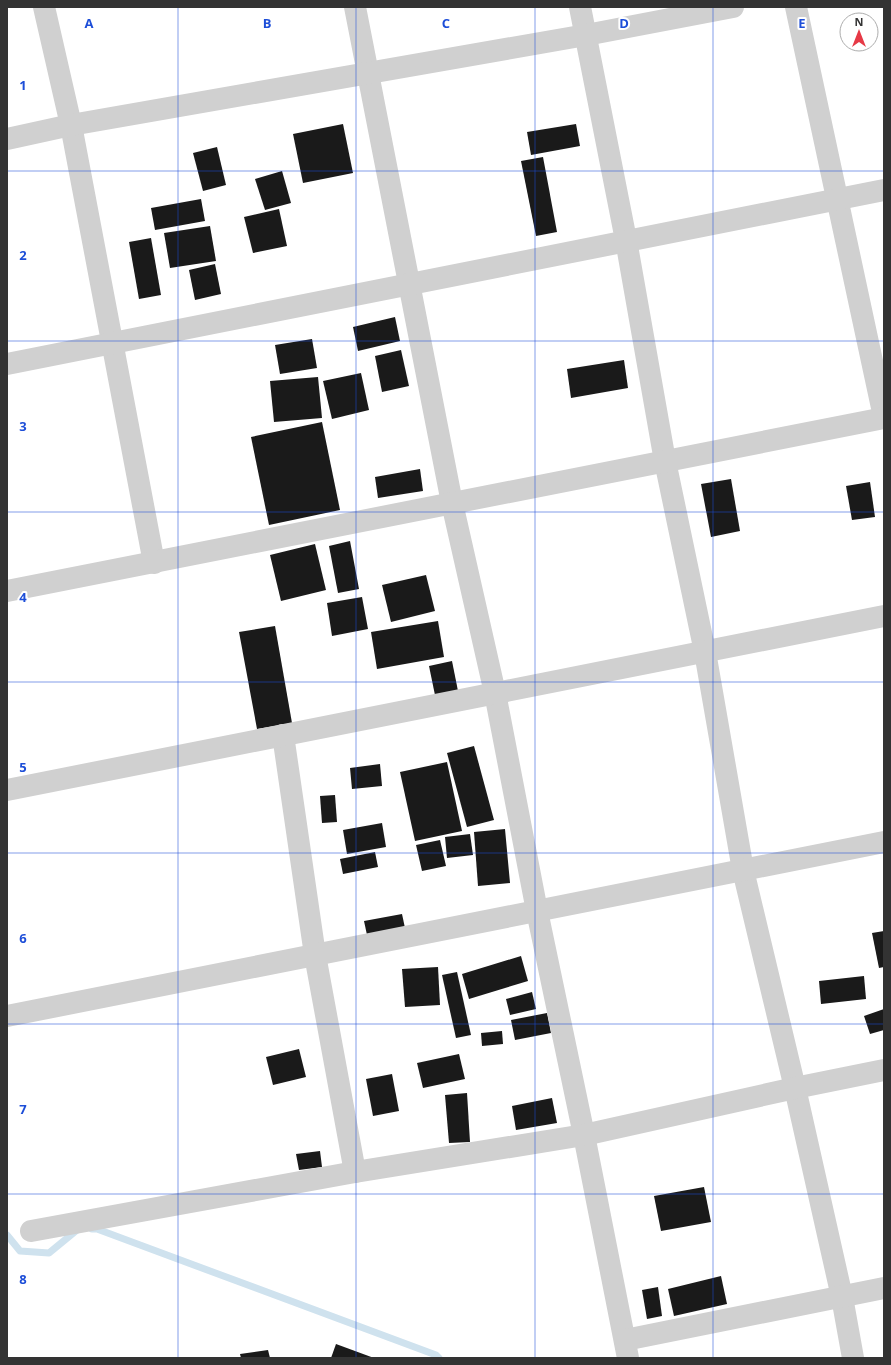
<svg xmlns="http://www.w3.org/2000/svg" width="891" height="1365" font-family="'Open Sans',sans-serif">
	<rect width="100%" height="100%" fill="#fff"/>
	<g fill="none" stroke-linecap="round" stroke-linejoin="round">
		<g stroke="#cfe2ee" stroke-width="7">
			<path d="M92,1229H97L436,1355L439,1358"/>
			<path d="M7,1235L20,1251L49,1253L77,1230"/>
		</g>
	</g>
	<g fill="#1a1a1a">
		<path d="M343,124L353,173L303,183L293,134Z"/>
		<path d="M576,124L580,146L531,155L527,132Z"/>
		<path d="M217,147L226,185L203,191L193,153Z"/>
		<path d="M543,157L557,232L536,236L521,161Z"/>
		<path d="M282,171L291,203L265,210L255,179Z"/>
		<path d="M201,199L205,221L155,230L151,208Z"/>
		<path d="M279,209L287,246L253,253L244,217Z"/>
		<path d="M210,226L216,261L170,268L164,233Z"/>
		<path d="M151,238L161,295L139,299L129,242Z"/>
		<path d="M215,264L221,294L195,300L189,270Z"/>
		<path d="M395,317L400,341L358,351L353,327Z"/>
		<path d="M312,339L317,368L280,374L275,345Z"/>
		<path d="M401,350L409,386L382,392L375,356Z"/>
		<path d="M624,360L628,388L571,398L567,369Z"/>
		<path d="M361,373L369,410L332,419L323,381Z"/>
		<path d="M318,377L322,418L274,422L270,381Z"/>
		<path d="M322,422L340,510L269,525L251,437Z"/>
		<path d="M420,469L423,491L378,498L375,477Z"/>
		<path d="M731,479L740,531L711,537L701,484Z"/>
		<path d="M870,482L875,517L852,520L846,486Z"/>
		<path d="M350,541L359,589L338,593L329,546Z"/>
		<path d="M315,544L326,590L281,601L270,555Z"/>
		<path d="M426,575L435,611L391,622L382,585Z"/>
		<path d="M362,597L368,629L332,636L327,603Z"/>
		<path d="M438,621L444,657L377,669L371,632Z"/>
		<path d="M275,626L292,723L257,729L239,632Z"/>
		<path d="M452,661L459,696L436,700L429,666Z"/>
		<path d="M474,746L494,820L467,827L447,753Z"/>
		<path d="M447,762L462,831L415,841L400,772Z"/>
		<path d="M380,764L382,786L352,789L350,768Z"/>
		<path d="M335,795L337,822L322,823L320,796Z"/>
		<path d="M382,823L386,847L347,854L343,830Z"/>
		<path d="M505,829L510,883L478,886L474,832Z"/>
		<path d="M470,834L473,855L447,858L445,837Z"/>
		<path d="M440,840L446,866L422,871L416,845Z"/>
		<path d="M375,852L378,867L343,874L340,859Z"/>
		<path d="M402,914L405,928L367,935L364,921Z"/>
		<path d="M884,931V967L879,968L872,933Z"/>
		<path d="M521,956L528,981L469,999L462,974Z"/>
		<path d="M438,967L440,1005L405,1007L402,969Z"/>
		<path d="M457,972L471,1035L456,1038L442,975Z"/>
		<path d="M864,976L866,999L821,1004L819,981Z"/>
		<path d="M532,992L536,1009L510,1015L506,999Z"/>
		<path d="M884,1009V1030L870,1034L864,1016Z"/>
		<path d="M547,1013L551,1033L515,1040L511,1020Z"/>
		<path d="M502,1031L503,1044L482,1046L481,1033Z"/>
		<path d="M299,1049L306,1077L273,1085L266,1057Z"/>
		<path d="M459,1054L465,1079L423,1088L417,1063Z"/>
		<path d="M392,1074L399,1111L373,1116L366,1079Z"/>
		<path d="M467,1093L470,1142L449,1143L445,1095Z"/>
		<path d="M552,1098L557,1123L516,1130L512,1106Z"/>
		<path d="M320,1151L322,1167L299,1170L296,1154Z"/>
		<path d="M704,1187L711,1222L661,1231L654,1196Z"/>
		<path d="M721,1276L727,1304L674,1316L668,1289Z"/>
		<path d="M658,1287L662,1316L647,1319L642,1290Z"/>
		<path d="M336,1344L374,1358H331Z"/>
		<path d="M268,1350L270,1358H241L240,1354Z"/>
	</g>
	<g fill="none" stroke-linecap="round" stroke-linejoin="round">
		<g stroke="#d0d0d0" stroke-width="22">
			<path d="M44,7L71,125L154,563"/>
			<path d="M355,7L452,503L495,693L537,911L584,1135L628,1358"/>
			<path d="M580,7L626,240L665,461L705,652L743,870L795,1088L842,1297L853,1358"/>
			<path d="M796,7L884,417"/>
			<path d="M7,139L71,125L586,35L733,7"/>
			<path d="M7,364L884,190"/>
			<path d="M7,591L884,418"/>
			<path d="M283,735L315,955L355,1172"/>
			<path d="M7,790L884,616"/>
			<path d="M7,1016L884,842"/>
			<path d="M31,1231L355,1172L584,1135L795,1088L884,1070"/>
			<path d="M625,1340L884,1288"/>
		</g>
	</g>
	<path fill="none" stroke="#1d4ed8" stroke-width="1" stroke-opacity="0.55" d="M178,7V1358M356,7V1358M535,7V1358M713,7V1358M7,171H884M7,341H884M7,512H884M7,682H884M7,853H884M7,1024H884M7,1194H884"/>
	<g font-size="13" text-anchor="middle" font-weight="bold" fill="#1d4ed8" stroke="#fff" stroke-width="4" stroke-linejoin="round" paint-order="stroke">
		<text x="89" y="28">A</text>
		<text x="267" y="28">B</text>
		<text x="446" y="28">C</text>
		<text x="624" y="28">D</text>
		<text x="802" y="28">E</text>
		<text x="23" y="90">1</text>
		<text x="23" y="260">2</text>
		<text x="23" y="431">3</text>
		<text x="23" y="602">4</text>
		<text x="23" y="772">5</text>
		<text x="23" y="943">6</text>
		<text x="23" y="1114">7</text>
		<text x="23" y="1284">8</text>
	</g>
	<rect width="891" height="1365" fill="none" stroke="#333333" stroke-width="16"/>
	<g transform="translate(859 32)"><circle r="19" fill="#ffffff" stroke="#adadad"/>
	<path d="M0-3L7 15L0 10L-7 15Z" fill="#e63946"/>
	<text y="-6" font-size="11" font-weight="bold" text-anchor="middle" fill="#333333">N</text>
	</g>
</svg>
